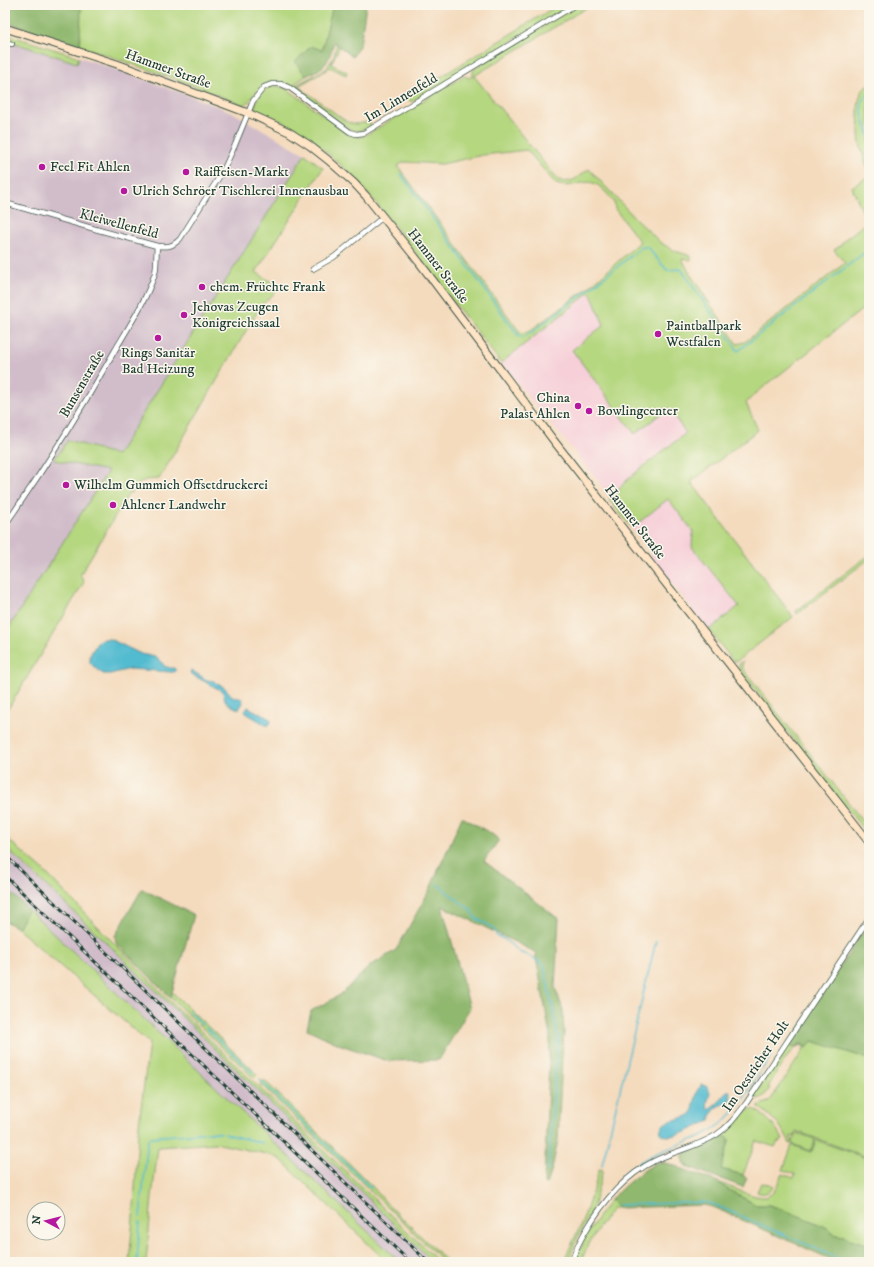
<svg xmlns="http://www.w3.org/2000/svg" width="874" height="1267" font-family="'IM FELL DW Pica',serif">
	<rect width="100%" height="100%" fill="#fbf7ec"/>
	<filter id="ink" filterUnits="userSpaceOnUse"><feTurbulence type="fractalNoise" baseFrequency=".025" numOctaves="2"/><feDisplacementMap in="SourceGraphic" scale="8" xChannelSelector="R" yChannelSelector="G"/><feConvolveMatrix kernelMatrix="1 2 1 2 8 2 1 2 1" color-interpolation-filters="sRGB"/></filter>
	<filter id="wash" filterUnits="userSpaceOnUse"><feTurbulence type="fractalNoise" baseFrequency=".012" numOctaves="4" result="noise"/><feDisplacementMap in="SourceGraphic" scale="16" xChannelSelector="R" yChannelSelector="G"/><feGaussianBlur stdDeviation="0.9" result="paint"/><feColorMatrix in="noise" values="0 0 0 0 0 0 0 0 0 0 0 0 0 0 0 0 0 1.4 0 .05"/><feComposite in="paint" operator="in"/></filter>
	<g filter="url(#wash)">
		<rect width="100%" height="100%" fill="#f4dbbe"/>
		<g fill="#f6cfd8">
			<path d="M590,292L604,325L572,350L635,434L668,408L686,433L640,469L624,483L610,497L592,473L501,363Z"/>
			<path d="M668,499L693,531L692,547L739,606L709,630L650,555L652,554L632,528Z"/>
		</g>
		<g fill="#d1bdca">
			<path d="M5,40L77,63L80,57L182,93L232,112L305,154L117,455L68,440L55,460L108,471L8,629L5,627Z"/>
			<path d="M5,848L111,947L433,1262H400L28,909L5,887Z"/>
		</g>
		<g fill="#b5d780" stroke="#6a8a5a" fill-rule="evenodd">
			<path d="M81,5H333L322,51L296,62L306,76L294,84L296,85L326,69L333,58L337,44L340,46L331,64L347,72L346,75L330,67L327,70L298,86L347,122L356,124L369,122L372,126C364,130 359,132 351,130L290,85C274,78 265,81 254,95C250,100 249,103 243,105L184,82L80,46Z"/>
			<path d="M558,5H571L412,102L406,98Z"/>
			<path d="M579,5H591L474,76L557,179C571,186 577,177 589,169L637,220L661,243L675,251L691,256V260L682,259L690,274L737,344L745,342L845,263L834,250L842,244L844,240L867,222L852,187L869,176V304L755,394L746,403L758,430L691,482L793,617L737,661H733L709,630L739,606L692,547L693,531L668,499L632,528L610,501V497L624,483L640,469L686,433L668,408L635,434L572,350L604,325L590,292L501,363C473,327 445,291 417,255C381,208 346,162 296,129C283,121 269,116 255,109C255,98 264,86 276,86C280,86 285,88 289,90L348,134L359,137L366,135L462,77L465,76L469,78L473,76V71L475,68ZM527,150L556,184C571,190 584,178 596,184C603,188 609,196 614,202L615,209L640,242L588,288L528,332L522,333L519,331L398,166L404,162L442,164L483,155Z"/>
			<path d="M5,34L79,57L77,63L5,40Z"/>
			<path d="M869,84V172C866,163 862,153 860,143C859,138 859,132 859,127C858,112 855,95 869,84Z"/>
			<path d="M305,154L323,168L256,272L280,288L266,301L260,307L159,479L145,480L140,483L131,493H129L80,575L84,582L5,714V627L8,629L108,471L54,460L68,440L117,455Z"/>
			<path d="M869,555V559L797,614L796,611Z"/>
			<path d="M743,661L742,666L744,670L869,829V837L739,669V664Z"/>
			<path d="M5,837L43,870L171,1002L439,1262H433L111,947L5,847Z"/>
			<path d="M28,909L400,1262H387L280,1159L271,1155L215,1143L158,1147L152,1197L146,1262H129L134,1207L138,1133L149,1043L18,929Z"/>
			<path d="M172,992L257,1074L254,1078L171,998Z"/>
			<path d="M812,1040L869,1059V1158L796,1131L794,1137L791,1136V1139L793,1140L791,1144H790C785,1128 770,1116 758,1106L768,1102L772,1098L803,1051L804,1048L802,1045C790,1046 775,1077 768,1087L770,1088C766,1094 763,1099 756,1099V1093L788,1045L791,1046L801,1044L807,1048Z"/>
			<path d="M264,1080L372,1186L388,1205L448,1262H444L260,1084Z"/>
			<path d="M752,1109C762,1111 779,1130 783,1140L777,1143L775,1147L756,1141L743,1175L721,1169L729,1142L724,1137L702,1148H694C704,1144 714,1141 723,1134C732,1127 741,1111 752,1109Z"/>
			<path d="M797,1133L815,1139L811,1151L792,1144Z"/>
			<path d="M816,1140L869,1159V1245L850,1239L846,1236L836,1235L828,1228L769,1205H756L753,1203L727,1189L718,1182C729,1186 754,1198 764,1197C768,1197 772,1194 774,1191C778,1187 780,1179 782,1174L794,1178L795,1174L783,1170L792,1145L810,1152L812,1151Z"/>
			<path d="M599,1169L603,1170L593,1208L577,1239L568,1262H563L581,1225L595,1185Z"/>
			<path d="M761,1183L766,1184V1183L773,1186C770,1193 764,1195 757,1192Z"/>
			<path d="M610,1200L618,1208H613C600,1225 588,1242 581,1262H575L588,1232Z"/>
		</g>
		<g fill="#90b86e" stroke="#587a51">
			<path d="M5,5H81L80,46L5,22Z"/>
			<path d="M333,5H366L360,45L356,50L353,57L334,42C328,63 327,67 306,76L295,62L311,46L322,50Z"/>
			<path d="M462,817L492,834L499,840L484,861L556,917L559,918L555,987L563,1010L564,1033L562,1055L558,1140L553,1164L549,1179L546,1184L544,1183L550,1035L535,952L442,906L470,1008L439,1060L388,1061L341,1045L307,1029L311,1011L340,995L370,966L396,950L429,891Z"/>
			<path d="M5,887L28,909L18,929L9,923L5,922Z"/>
			<path d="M142,889L194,915L171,996H169L116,943L115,936Z"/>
			<path d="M869,923V1059L812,1041L807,1048L801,1044L795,1047L788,1045Z"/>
			<path d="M724,1137H727L729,1138V1142L721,1169L743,1175V1176L747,1178L743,1187L686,1166L683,1162V1155C690,1148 699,1149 707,1145C713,1143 718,1139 724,1137Z"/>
			<path d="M658,1162L667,1163L718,1182L727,1189L756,1205H769L782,1209L814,1222L828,1228L836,1235L846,1236L850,1239L869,1245V1262H837L713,1207L704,1205L618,1208L610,1200C625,1185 639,1172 658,1162Z"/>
		</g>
		<g fill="#53bbd0" stroke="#397c82">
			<path d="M102,639H110L141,654L155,657L161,661L164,666L170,668H174L176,670L174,672H171L130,669L110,674H104L100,672L90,663V655L97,643Z"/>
			<path d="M191,670L207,680L214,681L217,684L224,687L232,696L242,699L243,703L239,709C235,708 227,704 225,700C224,696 224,694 222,691L191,674L190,673Z"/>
			<path d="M248,707L270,719L271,720L270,725H266L246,713L245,710Z"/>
			<path d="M702,1085L706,1086L710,1092C709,1098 705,1105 709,1110L718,1103L727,1091H730L731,1094L730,1100C720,1106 712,1108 710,1120L707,1122C696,1127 672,1141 661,1134C658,1117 683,1122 692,1113L698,1089Z"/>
		</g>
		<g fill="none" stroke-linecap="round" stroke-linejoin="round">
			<g stroke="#53bbd0" stroke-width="1.5">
				<path d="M869,92C855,103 864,122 869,136"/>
				<path d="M401,174L518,335L522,337L528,335L592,287L642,247H647L667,270L681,269L738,351L829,280"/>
				<path d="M832,278L869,249"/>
				<path d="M437,884L472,911L474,917L493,928L497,936L504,939L521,953L528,955L544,965L558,1036L548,1171"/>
				<path d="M189,1011L203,1025"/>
				<path d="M206,1028L253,1073"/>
				<path d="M260,1080L371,1188"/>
				<path d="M225,1134L263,1143"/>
				<path d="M602,1165L656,941"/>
				<path d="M621,1176C632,1167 643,1159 657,1153C678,1144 702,1139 721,1124C740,1109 756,1078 770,1057L771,1052"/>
				<path d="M618,1205L704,1202L713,1204L847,1262"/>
				<path d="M140,1217L148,1139L151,1137L212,1132L221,1133"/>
				<path d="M137,1262L140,1222"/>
			</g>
		</g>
	</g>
	<g filter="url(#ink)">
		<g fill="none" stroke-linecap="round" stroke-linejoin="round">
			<defs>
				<g id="minor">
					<path d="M5,42L12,44"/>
					<path d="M5,203L95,229L157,246C168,247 172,247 180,239L223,171L235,145L253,101L264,87L272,84H281L290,88L350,132L356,134L364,133L575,5"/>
					<path d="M313,269L334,257L383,217"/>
					<path d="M5,525C45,468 80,412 114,352C128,328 147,299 155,273C157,265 156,255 157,246"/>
					<path d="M572,1262C574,1251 580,1241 585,1232C602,1203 624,1176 654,1161C674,1151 697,1147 716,1135C729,1127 738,1114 747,1102L869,918"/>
				</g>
				<path id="secondary" d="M5,28L117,64L248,113L289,132L309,145L328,160L354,183L366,196L419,262L554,441L869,842"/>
			</defs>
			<use href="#minor" stroke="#3f5549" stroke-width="6"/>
			<use href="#secondary" stroke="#3f5549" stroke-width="9"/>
			<use href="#minor" stroke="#fff" stroke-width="4.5"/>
			<use href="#secondary" stroke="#ffe4c6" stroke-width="7"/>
			<defs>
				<g id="rail">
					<path d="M5,855L428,1262"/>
					<path d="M5,876L410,1262"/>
				</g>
			</defs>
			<use href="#rail" stroke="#1f3d34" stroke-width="3"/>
			<use href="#rail" stroke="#fbf7ec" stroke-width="1.5" stroke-dasharray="4.5" stroke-linecap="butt"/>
		</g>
	</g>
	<g fill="#b5179e" stroke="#fbf7ec" stroke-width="1.5">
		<circle cx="42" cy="167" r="4"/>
		<circle cx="186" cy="172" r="4"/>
		<circle cx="124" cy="191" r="4"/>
		<circle cx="202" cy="287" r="4"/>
		<circle cx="184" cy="315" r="4"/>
		<circle cx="658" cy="334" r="4"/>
		<circle cx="158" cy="338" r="4"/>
		<circle cx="578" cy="406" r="4"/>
		<circle cx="589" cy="411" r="4"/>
		<circle cx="66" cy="485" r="4"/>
		<circle cx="113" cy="505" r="4"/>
	</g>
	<g text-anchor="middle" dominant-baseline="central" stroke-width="3" stroke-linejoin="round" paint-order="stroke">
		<g font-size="14" fill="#1f3d34" stroke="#fbf7ec">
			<text transform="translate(168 69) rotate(20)">Hammer Straße</text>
			<text transform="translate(401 98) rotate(-31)">Im Linnenfeld</text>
			<text transform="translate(119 224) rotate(15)">Kleiwellenfeld</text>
			<text transform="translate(438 266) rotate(52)">Hammer Straße</text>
			<text transform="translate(82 384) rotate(-60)">Bunsenstraße</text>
			<text transform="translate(635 522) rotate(52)">Hammer Straße</text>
			<text transform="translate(756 1066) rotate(-56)">Im Oestricher Holt</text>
		</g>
		<g font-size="14" fill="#1f3d34" stroke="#fbf7ec" text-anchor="start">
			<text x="50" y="167">Feel Fit Ahlen</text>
			<text x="194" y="172">Raiffeisen-Markt</text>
			<text x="132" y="191">Ulrich Schröer Tischlerei Innenausbau</text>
			<text x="210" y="287">ehem. Früchte Frank</text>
			<text x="192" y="307">Jehovas Zeugen<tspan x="192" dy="16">Königreichssaal</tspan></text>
			<text x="666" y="326">Paintballpark<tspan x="666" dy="16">Westfalen</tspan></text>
			<text x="158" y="353" text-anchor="middle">Rings Sanitär<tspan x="158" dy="16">Bad Heizung</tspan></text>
			<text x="570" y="398" text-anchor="end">China<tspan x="570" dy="16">Palast Ahlen</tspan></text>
			<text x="597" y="411">Bowlingcenter</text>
			<text x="74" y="485">Wilhelm Gummich Offsetdruckerei</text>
			<text x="121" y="505">Ahlener Landwehr</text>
		</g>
	</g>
	<rect width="874" height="1267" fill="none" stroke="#fbf7ec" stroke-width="20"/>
	<g transform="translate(46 1221) rotate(277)"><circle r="19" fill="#fbf7ec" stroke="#a3ada2"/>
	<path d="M0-3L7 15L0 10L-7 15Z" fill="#b5179e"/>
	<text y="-6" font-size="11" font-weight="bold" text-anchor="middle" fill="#1f3d34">N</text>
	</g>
</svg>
